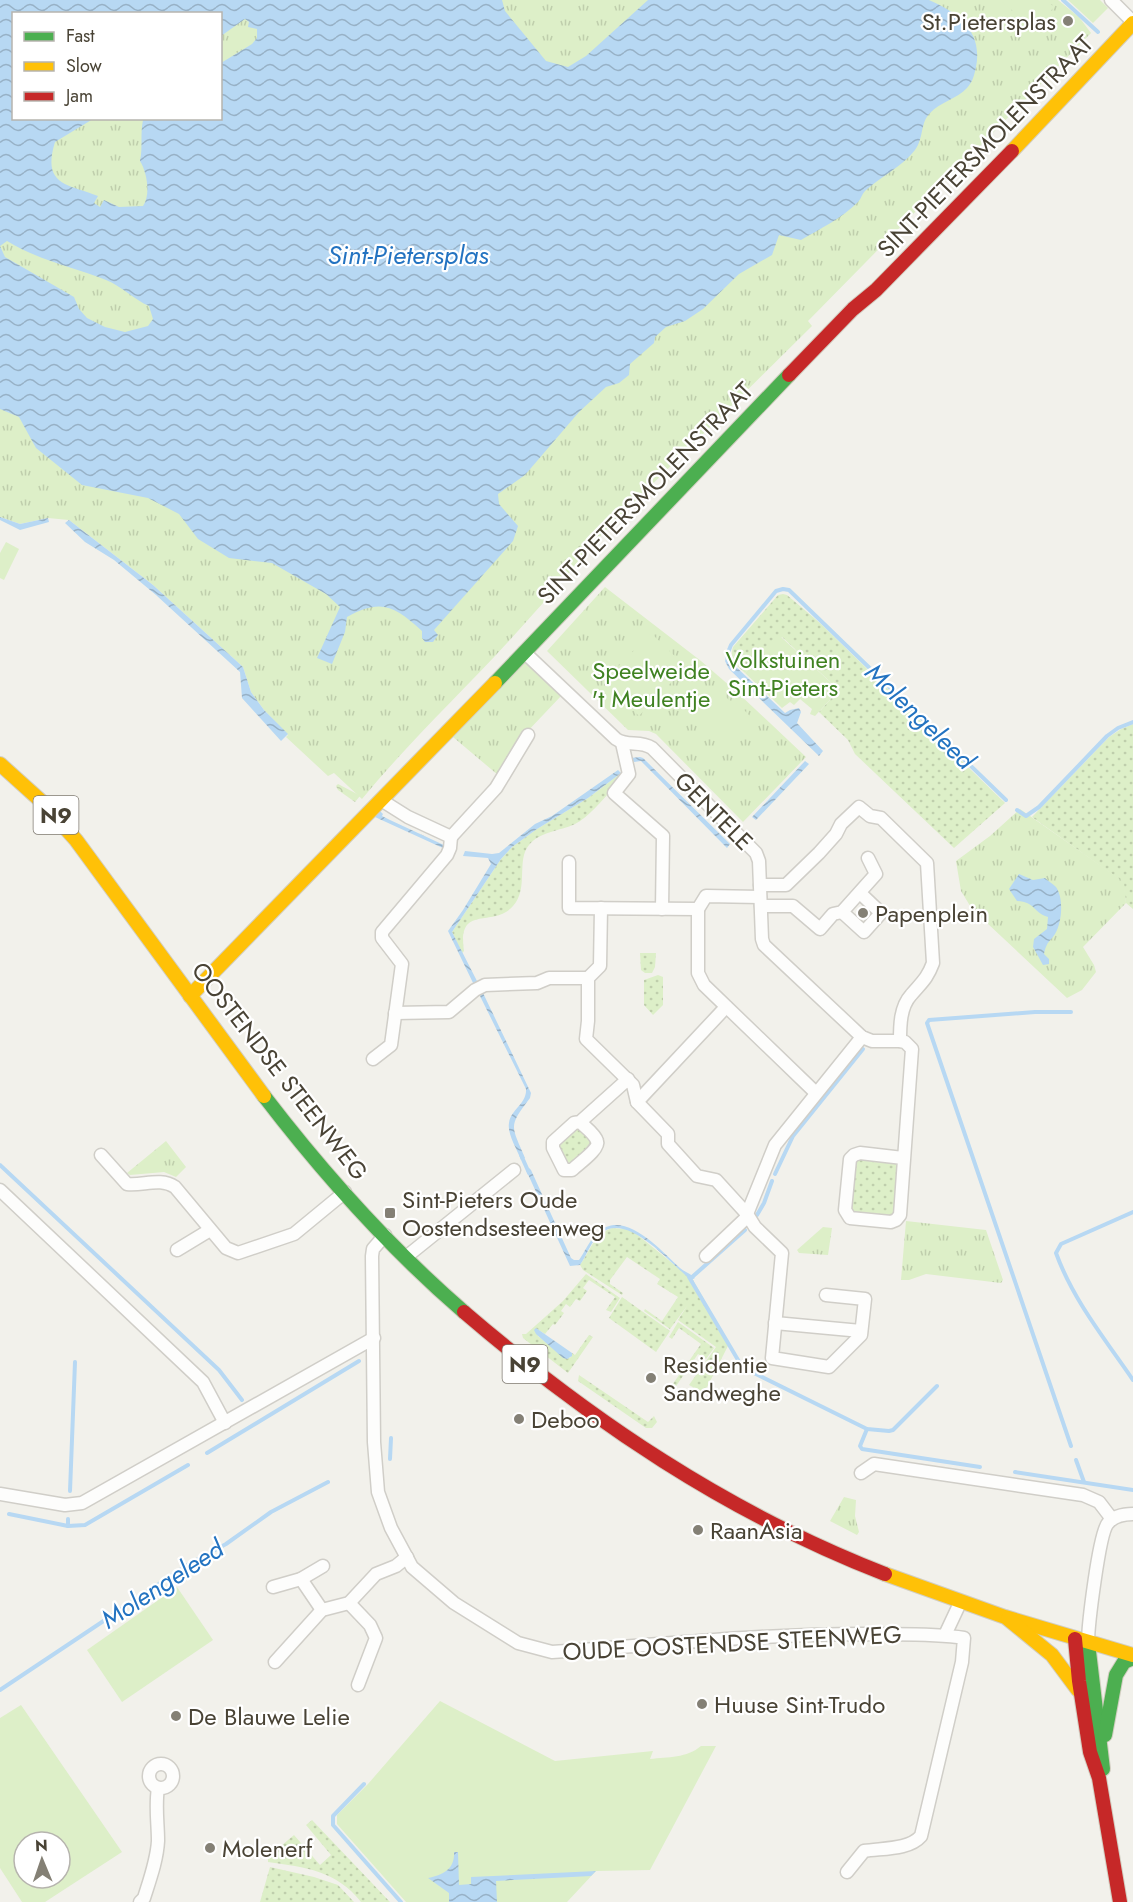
<svg xmlns="http://www.w3.org/2000/svg" width="1133" height="1902" font-family="Jost,sans-serif">
	<defs>
		<pattern id="grass-dots" width="8" height="8" patternUnits="userSpaceOnUse" patternTransform="scale(1.5)"><rect width="8" height="8" fill="#ddefc8"/><path d="M2 2h.1M6 6h.1" fill="none" stroke="#bfceac" stroke-width="1.8" stroke-linecap="round"/></pattern>
		<pattern id="forest-crowns" width="20" height="18" patternUnits="userSpaceOnUse" patternTransform="scale(1.5)"><rect width="20" height="18" fill="#ddefc8"/><path d="M2 6a3 3 0 1 1 6 0M12 15a3 3 0 1 1 6 0" fill="none" stroke="#bfceac"/></pattern>
		<pattern id="park-tufts" width="24" height="20" patternUnits="userSpaceOnUse" patternTransform="scale(1.5)"><rect width="24" height="20" fill="#ddefc8"/><path d="M3 7l-1-3M5 7V3M7 7l1-3M15 17l-1-3M17 17v-4M19 17l1-3" fill="none" stroke="#bfceac"/></pattern>
		<pattern id="water-waves" width="16" height="10" patternUnits="userSpaceOnUse" patternTransform="scale(1.5)"><rect width="16" height="10" fill="#b7d8f3"/><path d="M0 5q4-4 8 0t8 0" fill="none" stroke="#97b1c6"/></pattern>
	</defs>
	<rect width="100%" height="100%" fill="#f2f1eb"/>
	<g fill="url(#grass-dots)">
		<path d="M783,594L787,595L820,623L1005,803L954,848L855,754L848,740L819,712L839,690L782,637L745,673C736,665 729,660 733,647L778,595Z"/>
		<path d="M1133,724V909L1126,903L1123,882L1032,817L1109,737L1121,729Z"/>
		<path d="M621,773L622,774L612,784V790C601,801 589,817 575,824C560,831 539,832 529,845C516,860 529,889 513,906C493,929 457,903 464,951L462,953L452,932L501,859L512,847L537,829L588,798Z"/>
		<path d="M640,953H656L655,967L652,973H645L641,970Z"/>
		<path d="M658,975L663,977V1005L653,1015L644,1005V980Z"/>
		<path d="M577,1128C585,1128 591,1137 592,1144L571,1165H567L558,1148L559,1143Z"/>
		<path d="M856,1158L897,1162L894,1214L888,1217L851,1213L848,1209Z"/>
		<path d="M612,1228L626,1229L634,1232L693,1280L729,1344L704,1393L689,1385L716,1347L678,1320L687,1306L670,1329L644,1311L645,1309L662,1321L678,1297L657,1284L660,1279L627,1257L610,1280V1284L623,1293L622,1295L583,1270L580,1265C590,1251 594,1234 612,1228Z"/>
		<path d="M586,1274L620,1298L611,1312L606,1310L615,1297L589,1280L583,1288L587,1291L580,1301L576,1299L570,1307L566,1304L561,1311L564,1313L555,1325L553,1324L545,1334L537,1329L538,1336L566,1359L571,1357L572,1353L575,1355L589,1335L593,1337L568,1373L523,1338L522,1334H526L563,1301Z"/>
		<path d="M622,1297L670,1331L656,1352L609,1318Z"/>
		<path d="M678,1322L714,1348L706,1359L698,1354L670,1395L667,1392L701,1344L679,1328L672,1339L669,1337Z"/>
		<path d="M579,1375L648,1422L654,1416L657,1422L652,1428H646L578,1381Z"/>
		<path d="M312,1820L390,1902H361C337,1871 305,1867 268,1862V1857L294,1835L320,1865L331,1855L306,1825Z"/>
		<path d="M270,1867L314,1877L338,1885L354,1902H260Z"/>
	</g>
	<path fill="url(#forest-crowns)" d="M338,784L359,795L360,796L355,802L338,790L336,786Z"/>
	<g fill="url(#park-tufts)" fill-rule="evenodd">
		<path d="M0,0H1058L1079,17L1091,33L808,321L812,326L584,552C568,578 546,599 526,622C473,682 413,737 362,799L334,773L328,776L286,737L288,735L264,710L251,692L243,667L153,585L69,520L48,518L20,524L0,517ZM14,14H220V118H14Z"/>
		<path d="M605,587L701,661L738,693L806,757L743,822L656,734L649,731L628,730L547,651Z"/>
		<path d="M525,663L562,695L525,734L520,735L505,760L506,764L498,775L453,737Z"/>
		<path d="M1020,809L1124,882L1126,903L1083,947L1094,965L1096,972L1082,990L1067,998L972,909L961,891L956,861L990,836Z"/>
		<path d="M166,1141L186,1167L176,1177L164,1172L130,1175L127,1173Z"/>
		<path d="M906,1221L986,1230L1003,1280L1001,1283L926,1274L909,1280H901Z"/>
		<path d="M823,1227L832,1228L828,1255L799,1253L797,1250Z"/>
		<path d="M844,1497L856,1500L855,1516L859,1532L857,1535L830,1521Z"/>
	</g>
	<g fill="#ddefc8" fill-rule="evenodd">
		<path d="M1000,0H1046L1054,7L1035,30Z"/>
		<path d="M1068,0H1100L1108,8L1093,23Z"/>
		<path d="M6,542L19,549L4,580L0,578V553Z"/>
		<path d="M651,633L686,667L639,716L603,682Z"/>
		<path d="M781,637L839,690L815,716L810,714L812,709L800,699L794,705L790,702L782,708L745,673Z"/>
		<path d="M720,691L734,705L710,728L697,715Z"/>
		<path d="M737,703L754,720L724,749L708,733Z"/>
		<path d="M177,1587L213,1640L122,1702L87,1650Z"/>
		<path d="M440,1701L555,1761L653,1751L650,1759C668,1757 687,1758 701,1746H716L650,1870L596,1871L567,1902H406L337,1824V1815L368,1784Z"/>
		<path d="M21,1705L122,1852L45,1902H22L0,1868V1718ZM24,1842H60V1878H24Z"/>
	</g>
	<g fill="url(#water-waves)" fill-rule="evenodd">
		<path d="M0,0H502L505,11L546,61L568,67L586,56L648,0H929C959,13 983,32 976,67C974,76 973,81 967,88C957,99 940,102 930,113C920,123 924,138 915,150C902,167 881,176 865,191C862,194 861,199 858,202C842,218 820,229 801,240L779,235L772,255L739,274L703,309L685,321L666,327L655,337L654,343L630,364L629,375L619,383L606,387L579,412L525,475L498,494L499,504L518,526L513,541L434,630L438,635L433,642H425L422,638V631C395,606 381,598 347,617L345,632L332,664L317,658L340,607L326,594L272,563L229,558L198,539L179,514L148,498L82,485L36,448L19,417L0,409ZM14,14H220L221,36L245,19L249,22L248,27L257,29V38L252,44L221,63L220,118L143,120C140,134 143,147 140,161C147,172 151,195 143,206L119,207L104,200L100,207L94,203L98,196C66,184 42,185 55,142L93,119L14,118ZM7,241C38,260 73,267 106,280C121,286 135,300 149,306L153,319L148,326L125,332L105,327L87,318L79,309L74,297L5,257L0,246Z"/>
		<path d="M0,517L20,524L48,518L49,522L20,530L0,520Z"/>
		<path d="M69,520L153,585L243,667L251,692L264,710L288,734L281,741L242,698L240,672L156,595L114,560L85,542L65,523Z"/>
		<path d="M727,655L732,663L785,713L790,710L799,708L801,712L797,723L823,751L819,756L729,669L725,661Z"/>
		<path d="M640,757L643,758L730,844L727,848L641,761L634,762L631,758Z"/>
		<path d="M805,761L809,764L756,820L752,817Z"/>
		<path d="M618,770L621,773L588,798L537,829L512,847L501,859L452,932L478,983L474,985L448,931L463,910L491,864L488,858L463,856L465,851L492,854L499,853L535,824L552,816Z"/>
		<path d="M380,811L383,814L382,816L390,820L446,846L445,849L375,817Z"/>
		<path d="M1019,874L1033,880L1045,878C1048,881 1053,884 1056,887C1064,898 1062,923 1055,934C1049,943 1047,941 1044,954L1049,959V964L1043,965L1033,947L1034,939L1047,929L1048,917C1032,912 1036,902 1017,901L1009,889Z"/>
		<path d="M483,993L531,1093L530,1098C508,1127 511,1125 525,1158L521,1160C517,1149 507,1134 509,1123C511,1109 527,1104 526,1089L479,994Z"/>
		<path d="M529,1168L531,1170L571,1258L574,1260H579C587,1249 592,1233 606,1227C631,1216 663,1252 680,1268C685,1272 691,1274 695,1278L691,1280C670,1263 628,1212 601,1233C591,1241 587,1255 580,1265L570,1266L526,1170Z"/>
		<path d="M536,1328L572,1353V1356L567,1359L563,1358L536,1334L534,1330Z"/>
		<path d="M454,1852H458L459,1885L471,1884V1877L596,1871L591,1876L496,1881L497,1902H449V1893L428,1878C443,1875 455,1869 454,1852Z"/>
	</g>
	<g fill="none" stroke-linecap="round" stroke-linejoin="round">
		<g stroke="#b7d8f3" stroke-width="4">
			<path d="M1063,0L1098,32"/>
			<path d="M728,660L727,655L731,645L776,591L783,589L789,590L1006,800"/>
			<path d="M1017,810L1026,816L1039,807L1107,736L1118,728L1133,722"/>
			<path d="M1071,1012H1035L929,1020L927,1023L1071,1446"/>
			<path d="M521,1155L529,1173"/>
			<path d="M0,1165L219,1370L242,1400"/>
			<path d="M775,1174L793,1136L863,1049"/>
			<path d="M1133,1212L1061,1244L1056,1253C1073,1300 1105,1339 1133,1380"/>
			<path d="M757,1215L764,1203L772,1181"/>
			<path d="M689,1277L741,1365L746,1369L867,1429L889,1431L893,1430L937,1386"/>
			<path d="M691,1278L745,1230"/>
			<path d="M867,1429L860,1446L862,1449L980,1467"/>
			<path d="M207,1453L359,1361"/>
			<path d="M390,1459L391,1438"/>
			<path d="M1076,1460L1084,1482"/>
			<path d="M1015,1472L1133,1490"/>
			<path d="M70,1491L75,1362"/>
			<path d="M9,1514L68,1526V1519"/>
			<path d="M68,1526L85,1525L188,1465"/>
			<path d="M0,1690L189,1564L226,1544L271,1512L328,1482"/>
			<path d="M364,1784L333,1816V1825L401,1902"/>
		</g>
		<defs>
			<g id="street">
				<path d="M1111,0L1133,22"/>
				<path d="M524,652L616,739C627,747 640,740 652,748L756,853L759,861L762,939L764,945L862,1037L872,1041H900"/>
				<path d="M622,743L629,774L614,793L663,836L662,909"/>
				<path d="M451,837L496,788L528,735"/>
				<path d="M569,862V908L698,909L706,896L760,897"/>
				<path d="M760,885H786L819,853L836,834L841,824L859,807L870,816L881,818L927,863L933,963C927,979 922,982 911,995C900,1007 900,1026 900,1041L905,1042L912,1049L900,1215L896,1220L891,1222L850,1218L845,1210L850,1159L854,1155L860,1153L903,1158"/>
				<path d="M761,906H793L820,929L833,914L842,912L876,874L868,858"/>
				<path d="M601,908L600,966L588,978V1021L586,1039L633,1085L637,1102L668,1134V1144L697,1176L716,1180L747,1214L755,1227L782,1253L772,1358L829,1367L861,1335L865,1299L826,1295"/>
				<path d="M698,909V973L704,985L816,1093"/>
				<path d="M842,912L864,932L881,913L860,893"/>
				<path d="M395,1013L449,1012L475,990L485,985L537,983L549,978H588"/>
				<path d="M373,1059L391,1045L402,964L382,938V932L447,855L450,848L451,837L408,817L381,800"/>
				<path d="M637,1102L726,1007"/>
				<path d="M580,1122C585,1127 595,1134 597,1141C600,1149 578,1164 572,1170H564L553,1148V1142L574,1123L580,1122L628,1079"/>
				<path d="M101,1155L127,1184C143,1186 160,1177 175,1187L226,1248L238,1253L294,1234L345,1192"/>
				<path d="M0,1190L203,1382L225,1423"/>
				<path d="M385,1235L373,1249L372,1256L374,1442L378,1492L391,1528L412,1567L454,1603L518,1643L552,1652C655,1645 759,1634 863,1634C897,1635 931,1633 964,1638L962,1662L921,1836C909,1850 882,1848 864,1851L847,1872"/>
				<path d="M177,1250L210,1230"/>
				<path d="M706,1256L745,1219L775,1145L862,1037"/>
				<path d="M406,1257L514,1170"/>
				<path d="M775,1323L861,1331"/>
				<path d="M861,1473L874,1464L1083,1495L1099,1502L1112,1519"/>
				<path d="M0,1494L65,1505L82,1503L374,1338"/>
				<path d="M301,1579L322,1610"/>
				<path d="M273,1587L301,1579L323,1566"/>
				<path d="M349,1603L370,1625L376,1638L358,1685"/>
				<path d="M945,1635L960,1603"/>
				<path d="M1088,1643C1088,1626 1099,1533 1108,1523C1114,1516 1124,1514 1133,1514"/>
				<path d="M275,1662L322,1610L349,1603L376,1574L396,1566L407,1557"/>
				<circle cx="161" cy="1776" r="12"/>
				<path d="M140,1902L144,1898C150,1879 157,1860 158,1841C158,1823 155,1806 158,1788"/>
			</g>
			<g id="fast">
				<path d="M495,683L789,375"/>
				<path d="M264,1096C323,1173 390,1248 464,1312"/>
				<path d="M1088,1643L1103,1769"/>
				<path d="M1105,1735L1116,1675L1124,1662L1133,1658"/>
			</g>
			<g id="slow">
				<path d="M1012,151L1133,23"/>
				<path d="M0,764L41,801L76,840L264,1096"/>
				<path d="M190,996L495,683"/>
				<path d="M885,1574L1005,1617L1133,1655"/>
				<path d="M1008,1619L1052,1655L1078,1690"/>
			</g>
			<g id="jam">
				<path d="M789,375L853,309L876,290L1012,151"/>
				<path d="M464,1312C591,1421 728,1513 885,1574"/>
				<path d="M1075,1639L1079,1681L1090,1752L1099,1778L1120,1902"/>
			</g>
		</defs>
		<use href="#street" stroke="#d0cec8" stroke-width="15"/>
		<use href="#fast" stroke="#d2cec1" stroke-width="16"/>
		<use href="#slow" stroke="#d2cec1" stroke-width="16"/>
		<use href="#jam" stroke="#d2cec1" stroke-width="16"/>
		<use href="#street" stroke="#fdfdfc" stroke-width="12"/>
		<use href="#fast" stroke="#4caf50" stroke-width="14"/>
		<use href="#slow" stroke="#ffc107" stroke-width="14"/>
		<use href="#jam" stroke="#c62828" stroke-width="14"/>
	</g>
	<g fill="#848075" stroke="#fff" stroke-width="2">
		<circle cx="1068" cy="21" r="6"/>
		<circle cx="863" cy="913" r="6"/>
		<rect x="384" y="1207" width="12" height="12" rx="3"/>
		<circle cx="651" cy="1378" r="6"/>
		<circle cx="519" cy="1419" r="6"/>
		<circle cx="698" cy="1530" r="6"/>
		<circle cx="702" cy="1704" r="6"/>
		<circle cx="176" cy="1716" r="6"/>
		<circle cx="210" cy="1848" r="6"/>
	</g>
	<g text-anchor="middle" dominant-baseline="central" stroke-width="4.5" stroke-linejoin="round" paint-order="stroke">
		<g fill="#fff" stroke="#807b72" stroke-width="1.5">
			<rect x="33.5" y="796" width="45" height="38" rx="4.5"/>
			<rect x="502.5" y="1345" width="45" height="38" rx="4.5"/>
		</g>
		<g font-size="22" font-weight="bold" fill="#494335">
			<text x="56" y="815">N9</text>
			<text x="525" y="1364">N9</text>
		</g>
		<g font-size="24" fill="#494335" stroke="#fff" text-anchor="start">
			<text x="1056" y="21" text-anchor="end">St.Pietersplas</text>
			<text x="875" y="913">Papenplein</text>
			<text x="402" y="1199">Sint-Pieters Oude<tspan x="402" dy="28">Oostendsesteenweg</tspan></text>
			<text x="663" y="1364">Residentie<tspan x="663" dy="28">Sandweghe</tspan></text>
			<text x="531" y="1419">Deboo</text>
			<text x="710" y="1530">RaanAsia</text>
			<text x="714" y="1704">Huuse Sint-Trudo</text>
			<text x="188" y="1716">De Blauwe Lelie</text>
			<text x="222" y="1848">Molenerf</text>
		</g>
		<g font-size="24" fill="#494335" stroke="#fff">
			<text transform="translate(985 146) rotate(-46)">SINT-PIETERSMOLENSTRAAT</text>
			<text transform="translate(645 493) rotate(-46)">SINT-PIETERSMOLENSTRAAT</text>
			<text transform="translate(714 811) rotate(45)">GENTELE</text>
			<text transform="translate(280 1071) rotate(52)">OOSTENDSE STEENWEG</text>
			<text transform="translate(732 1643) rotate(-3)">OUDE OOSTENDSE STEENWEG</text>
		</g>
		<g font-size="24" fill="#408222" stroke="#fff">
			<text x="783" y="659">Volkstuinen<tspan x="783" dy="28">Sint-Pieters</tspan></text>
			<text x="651" y="670">Speelweide<tspan x="651" dy="28">'t Meulentje</tspan></text>
		</g>
		<g font-size="26" font-style="italic" fill="#2373c1" stroke="#fff">
			<text x="408" y="255">Sint-Pietersplas</text>
			<text transform="translate(920 716) rotate(44)">Molengeleed</text>
			<text transform="translate(162 1584) rotate(-33)">Molengeleed</text>
		</g>
	</g>
	<rect x="12" y="12" width="210" height="108" fill="#ffffff" stroke="#b6b4ae" stroke-width="1.5"/>
	<rect x="24" y="32" width="30" height="9" fill="#4caf50" stroke="#b6b4ae" stroke-width="1.5"/>
	<text x="66" y="42" font-size="18" fill="#494335">Fast</text>
	<rect x="24" y="62" width="30" height="9" fill="#ffc107" stroke="#b6b4ae" stroke-width="1.5"/>
	<text x="66" y="72" font-size="18" fill="#494335">Slow</text>
	<rect x="24" y="92" width="30" height="9" fill="#c62828" stroke="#b6b4ae" stroke-width="1.5"/>
	<text x="66" y="102" font-size="18" fill="#494335">Jam</text>
	<g transform="translate(42 1860) rotate(358)"><circle r="28" fill="#ffffff" stroke="#b6b4ae" stroke-width="1.5"/>
	<path d="M0-4.5L10 22L0 15L-10 22Z" fill="#848075"/>
	<text y="-9" font-size="16" font-weight="bold" text-anchor="middle" fill="#494335">N</text>
	</g>
</svg>
